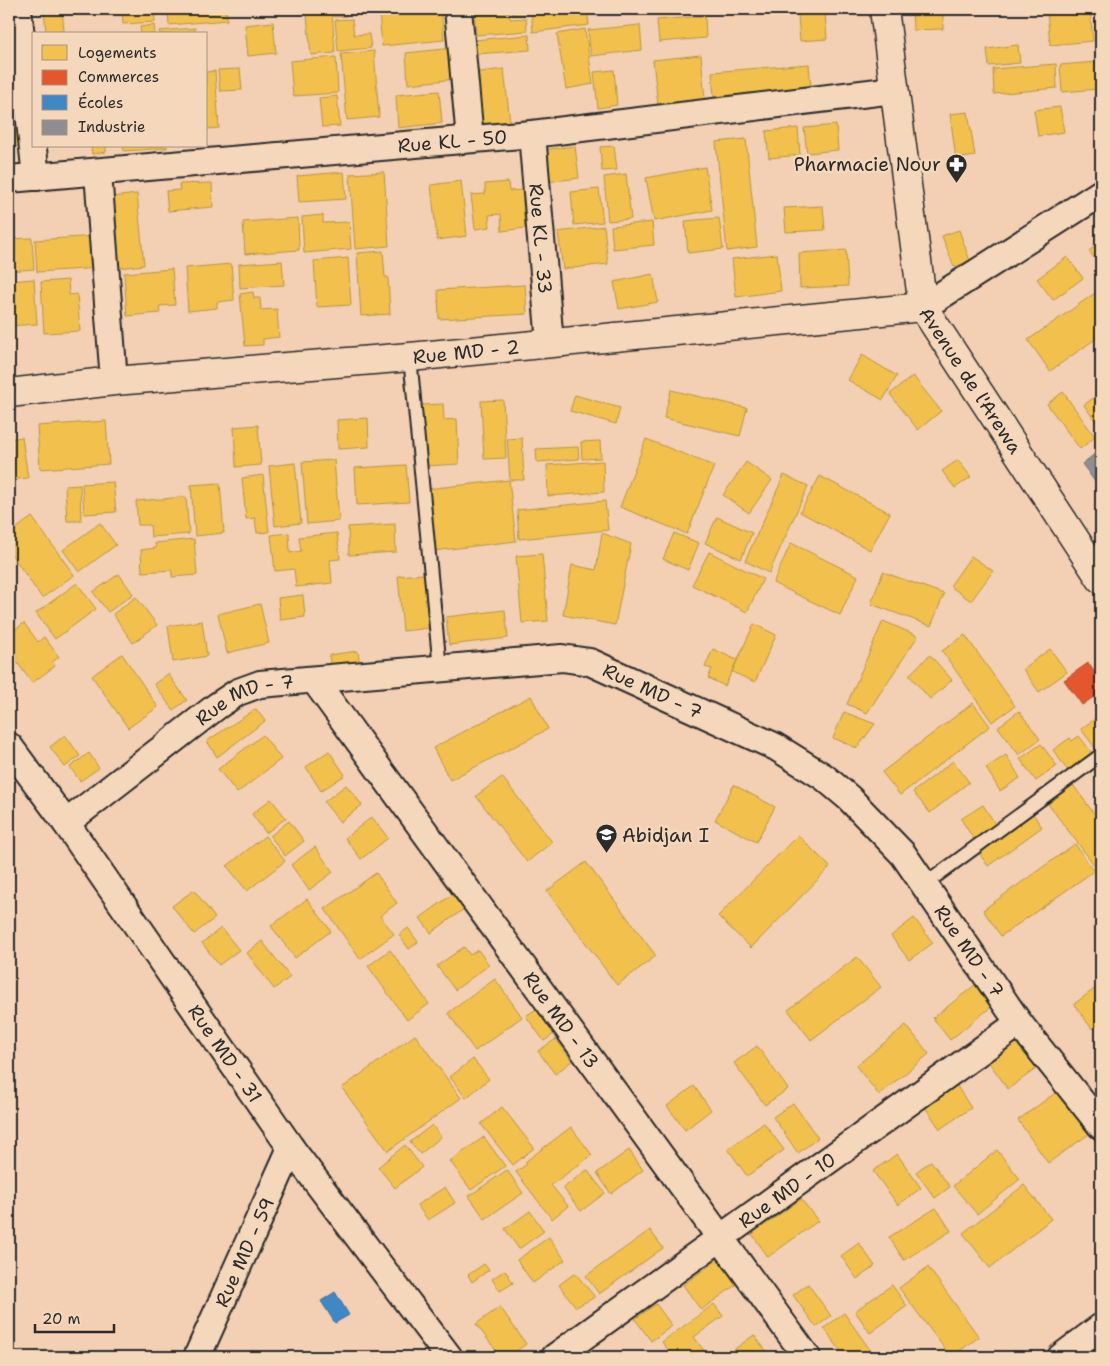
<svg xmlns="http://www.w3.org/2000/svg" width="1110" height="1366" font-family="'Shantell Sans',sans-serif">
	<rect width="100%" height="100%" fill="#f3cfb3"/>
	<filter id="ink" filterUnits="userSpaceOnUse"><feTurbulence type="fractalNoise" baseFrequency=".02" numOctaves="2"/><feDisplacementMap in="SourceGraphic" scale="10" xChannelSelector="R" yChannelSelector="G"/><feConvolveMatrix kernelMatrix="1 2 1 2 8 2 1 2 1" color-interpolation-filters="sRGB"/></filter>
	<g filter="url(#ink)">
		<g fill="#f2c14e" stroke="#b69444">
			<path d="M44,9H62L64,31L46,33Z"/>
			<path d="M122,9H154L155,22L123,24Z"/>
			<path d="M168,9H226L227,20L169,25Z"/>
			<path d="M333,9H362V11L346,12V16L334,17Z"/>
			<path d="M416,9H441L444,40L382,46L379,12Z"/>
			<path d="M474,9H486V14L509,12L510,19L526,18L527,31L476,35Z"/>
			<path d="M512,9H526L527,14L513,15Z"/>
			<path d="M531,9H587L589,25L533,32Z"/>
			<path d="M591,9H635V10L592,13Z"/>
			<path d="M912,9H943V29L913,30Z"/>
			<path d="M1047,9H1090L1093,41L1050,45Z"/>
			<path d="M332,12L335,53L311,55L307,15Z"/>
			<path d="M825,13L827,39L800,41L798,15Z"/>
			<path d="M705,16L706,38L659,42L657,20Z"/>
			<path d="M352,19L354,35L369,34L371,48L338,51L335,20Z"/>
			<path d="M273,22L276,53L248,56L245,25Z"/>
			<path d="M154,25L155,34H141L140,27Z"/>
			<path d="M640,25L642,50L591,56L588,30Z"/>
			<path d="M195,28V34H160L159,31Z"/>
			<path d="M585,29L593,84L566,89L557,34Z"/>
			<path d="M529,35L530,50L476,54L474,40Z"/>
			<path d="M1018,45L1020,63L989,66L987,49Z"/>
			<path d="M454,48L457,79L408,84L406,53Z"/>
			<path d="M374,51L379,117L347,120L341,54Z"/>
			<path d="M701,55L705,100L658,105L653,60Z"/>
			<path d="M336,57L338,93L293,96L290,61Z"/>
			<path d="M1096,62L1098,89L1062,92L1060,65Z"/>
			<path d="M809,64L811,89L714,97L712,72Z"/>
			<path d="M1056,64L1057,88L994,94L993,69Z"/>
			<path d="M240,69L242,90L220,91L218,70Z"/>
			<path d="M504,69L510,123L477,127L471,73Z"/>
			<path d="M614,70L617,105L598,108L594,72Z"/>
			<path d="M215,71L219,128L206,129V72Z"/>
			<path d="M439,91L442,123L398,128L396,95Z"/>
			<path d="M337,96L340,126L322,127L319,98Z"/>
			<path d="M9,101H21L24,146L9,147Z"/>
			<path d="M1060,107L1064,132L1038,136L1034,110Z"/>
			<path d="M968,112L975,156L956,159L950,114Z"/>
			<path d="M836,125L838,150L807,153L804,128Z"/>
			<path d="M798,128L800,155L769,158L766,131Z"/>
			<path d="M746,139L757,247L727,251L716,142Z"/>
			<path d="M91,146H106V152L92,154Z"/>
			<path d="M123,146H167V148L124,151Z"/>
			<path d="M575,146L579,178L546,182L542,150Z"/>
			<path d="M614,146L617,170L602,171L600,147Z"/>
			<path d="M705,167L712,210L654,221L646,178Z"/>
			<path d="M344,172L346,199L299,202L297,176Z"/>
			<path d="M384,172L389,246L355,249L350,174Z"/>
			<path d="M626,174L631,219L608,221L604,177Z"/>
			<path d="M461,181L467,236L437,240L431,185Z"/>
			<path d="M508,182L509,191L522,190L525,228L502,231L501,214L489,215L490,227L475,229L471,195L485,194V184Z"/>
			<path d="M212,183L213,207L168,211L166,191L180,190L179,184Z"/>
			<path d="M599,189L603,222L574,225L571,192Z"/>
			<path d="M137,194L144,265L118,268L112,197Z"/>
			<path d="M823,206L825,230L786,232L784,208Z"/>
			<path d="M323,215V223L349,222L351,249L304,253L302,217Z"/>
			<path d="M298,218L299,250L245,254L243,222Z"/>
			<path d="M719,218L723,249L688,253L685,221Z"/>
			<path d="M652,222L654,245L613,249L611,226Z"/>
			<path d="M604,226L608,264L563,269L558,232Z"/>
			<path d="M959,230L970,261L954,267L942,236Z"/>
			<path d="M98,236L100,268L37,272L35,240Z"/>
			<path d="M32,238L34,269L9,271V239Z"/>
			<path d="M1101,241V267L1089,251Z"/>
			<path d="M846,250L848,286L800,288L799,253Z"/>
			<path d="M383,251L385,277H388L390,314L361,316L357,253Z"/>
			<path d="M777,254L781,291L736,297L732,259Z"/>
			<path d="M1067,257L1083,278L1053,300L1037,279Z"/>
			<path d="M348,258L351,305L317,307L314,261Z"/>
			<path d="M282,261L284,285L240,288L239,264Z"/>
			<path d="M231,264L234,300L217,302V308L188,311L185,268Z"/>
			<path d="M172,269L175,305L159,306L160,313L127,316L124,273Z"/>
			<path d="M653,274L658,302L619,309L614,282Z"/>
			<path d="M34,279L37,324L9,326V281Z"/>
			<path d="M68,280L69,295L77,294L80,331L44,333L41,282Z"/>
			<path d="M525,285L527,314L439,319L438,290Z"/>
			<path d="M1101,289V335L1050,371L1028,340Z"/>
			<path d="M253,292L254,298H260L261,310L277,309L279,337L263,339V345L245,346L240,294Z"/>
			<path d="M862,355L897,376L883,400L848,380Z"/>
			<path d="M913,376L941,411L918,430L890,394Z"/>
			<path d="M671,390L747,408L740,436L664,418Z"/>
			<path d="M1063,392L1095,437L1080,449L1047,404Z"/>
			<path d="M1101,392V429L1084,405Z"/>
			<path d="M575,395L620,408L616,424L570,411Z"/>
			<path d="M503,400L506,458L484,459L481,401Z"/>
			<path d="M443,404L444,420L457,419L459,464L425,466L422,405Z"/>
			<path d="M368,418L369,447L338,449L337,420Z"/>
			<path d="M106,421L109,464L40,469L37,426Z"/>
			<path d="M258,425L261,465L236,467L234,427Z"/>
			<path d="M22,437L28,478L9,480V439Z"/>
			<path d="M522,438L524,480H510L507,439Z"/>
			<path d="M646,439L714,466L687,534L620,507Z"/>
			<path d="M600,441L601,458L582,459L581,442Z"/>
			<path d="M578,447L579,459L537,462L536,449Z"/>
			<path d="M334,460L339,521L307,524L302,462Z"/>
			<path d="M958,460L971,477L955,488L942,471Z"/>
			<path d="M603,461L604,492L548,496L547,465Z"/>
			<path d="M746,462L772,480L749,513L723,495Z"/>
			<path d="M295,463L301,523L275,526L269,466Z"/>
			<path d="M406,465L409,502L357,505L355,468Z"/>
			<path d="M263,475L269,532L257,533L255,518L246,519L242,478Z"/>
			<path d="M784,475L808,486L769,573L745,561Z"/>
			<path d="M820,476L890,513L870,550L800,512Z"/>
			<path d="M509,480L516,541L433,551L426,489Z"/>
			<path d="M113,482L116,512L84,514L82,484Z"/>
			<path d="M220,483L224,533L195,536L191,485Z"/>
			<path d="M80,485L81,521H67L65,486Z"/>
			<path d="M186,497L189,534L151,537L150,525H138L136,501Z"/>
			<path d="M605,501L608,530L519,539L517,510Z"/>
			<path d="M32,517L74,575L42,598L9,551V534Z"/>
			<path d="M717,517L752,533L741,559L705,543Z"/>
			<path d="M100,523L116,545L79,572L63,550Z"/>
			<path d="M395,524L396,552L349,555L348,527Z"/>
			<path d="M289,533L290,553L301,551L299,537L337,533L340,559L330,560L332,583L296,587L294,569L275,571L271,535Z"/>
			<path d="M602,533L631,544L615,625L563,615L572,565L596,570Z"/>
			<path d="M674,533L699,543L688,570L663,559Z"/>
			<path d="M194,539L197,575L172,577V570L142,572L141,550L156,548L155,543Z"/>
			<path d="M791,543L858,576L840,615L773,583Z"/>
			<path d="M709,552L763,579L747,612L692,585Z"/>
			<path d="M542,554L548,621L522,623L516,556Z"/>
			<path d="M971,556L993,571L971,601L950,586Z"/>
			<path d="M883,572L944,594L931,626L871,604Z"/>
			<path d="M119,574L133,594L108,612L93,592Z"/>
			<path d="M424,574L429,628L403,631L398,576Z"/>
			<path d="M77,583L96,609L55,639L36,613Z"/>
			<path d="M303,595L305,617L280,620L278,598Z"/>
			<path d="M136,597L157,625L133,643L113,614Z"/>
			<path d="M260,604L269,643L227,653L218,614Z"/>
			<path d="M505,610L508,638L449,645L446,617Z"/>
			<path d="M202,621L207,656L173,662L168,626Z"/>
			<path d="M883,621L918,636L867,713L847,704Z"/>
			<path d="M24,623L38,642L44,637L59,657L52,662L55,666L32,683L9,651V634Z"/>
			<path d="M754,624L776,635L755,682L732,672Z"/>
			<path d="M965,635L1015,706L992,722L942,651Z"/>
			<path d="M713,649L737,660L725,686L708,678L712,669L705,667Z"/>
			<path d="M1050,649L1067,672L1039,692L1023,669Z"/>
			<path d="M358,651L360,666L331,669L329,655Z"/>
			<path d="M122,654L158,707L128,728L92,676Z"/>
			<path d="M930,655L952,680L930,699L909,675Z"/>
			<path d="M168,674L187,700L173,710L154,684Z"/>
			<path d="M531,696L548,729L450,780L433,748Z"/>
			<path d="M973,703L990,726L900,795L882,772Z"/>
			<path d="M256,709L265,721L217,757L207,741Z"/>
			<path d="M1019,711L1040,739L1019,755L998,727Z"/>
			<path d="M844,712L875,724L857,748L833,738Z"/>
			<path d="M1100,715L1101,751L1099,753L1081,729Z"/>
			<path d="M65,735L80,756L65,767L50,747Z"/>
			<path d="M263,735L281,759L237,793L218,769Z"/>
			<path d="M1079,736L1095,757L1071,775L1053,750L1070,738L1072,741Z"/>
			<path d="M1041,744L1057,766L1036,781L1020,759Z"/>
			<path d="M329,751L345,775L321,791L306,767Z"/>
			<path d="M89,753L99,768L80,781L70,767Z"/>
			<path d="M1006,755L1020,778L1000,791L986,768Z"/>
			<path d="M953,761L969,782L930,813L913,792Z"/>
			<path d="M502,777L552,842L527,862L476,796Z"/>
			<path d="M346,785L362,805L340,822L324,802Z"/>
			<path d="M734,785L775,807L756,842L715,820Z"/>
			<path d="M1073,785L1101,823V869L1099,871L1048,804Z"/>
			<path d="M271,799L286,818L266,833L252,814Z"/>
			<path d="M983,805L997,827L975,841L961,819Z"/>
			<path d="M1033,814L1042,827L988,866L979,853Z"/>
			<path d="M372,817L388,838L361,859L345,838Z"/>
			<path d="M289,821L304,841L285,856L270,836Z"/>
			<path d="M798,835L830,867L751,948L718,916Z"/>
			<path d="M265,836L285,861L247,891L227,866Z"/>
			<path d="M1075,844L1094,871L1001,936L983,910Z"/>
			<path d="M315,847L333,872L309,890L291,865Z"/>
			<path d="M586,862L656,956L617,985L547,891Z"/>
			<path d="M376,873L397,903L380,916L394,934L360,959L325,909Z"/>
			<path d="M194,890L215,918L194,934L172,906Z"/>
			<path d="M453,894L464,909L431,933L420,918Z"/>
			<path d="M307,899L331,931L295,958L271,926Z"/>
			<path d="M914,918L933,943L909,960L891,936Z"/>
			<path d="M221,928L239,950L219,965L202,943Z"/>
			<path d="M408,928L418,942L409,949L399,935Z"/>
			<path d="M262,941L290,977L274,989L247,953Z"/>
			<path d="M464,947L470,955L478,950L489,965L455,990L437,966Z"/>
			<path d="M390,950L429,1004L407,1020L368,966Z"/>
			<path d="M857,957L881,987L811,1040L788,1010Z"/>
			<path d="M495,979L522,1017L475,1051L448,1013Z"/>
			<path d="M975,985L992,1006L950,1040L933,1018Z"/>
			<path d="M1100,985L1101,1022L1092,1029L1074,1004Z"/>
			<path d="M536,1009L554,1034L544,1041L526,1016Z"/>
			<path d="M906,1025L929,1054L879,1095L856,1066Z"/>
			<path d="M415,1035L461,1098L388,1151L342,1088Z"/>
			<path d="M1019,1038L1040,1066L1008,1089L988,1061Z"/>
			<path d="M556,1039L572,1061L555,1074L538,1051Z"/>
			<path d="M757,1046L788,1089L765,1105L734,1063Z"/>
			<path d="M473,1059L489,1079L466,1098L450,1077Z"/>
			<path d="M955,1083L971,1108L940,1129L923,1104Z"/>
			<path d="M694,1086L711,1110L685,1130L667,1106Z"/>
			<path d="M1058,1091L1089,1134L1048,1163L1018,1120Z"/>
			<path d="M793,1103L818,1138L798,1153L773,1117Z"/>
			<path d="M502,1107L534,1148L513,1165L481,1124Z"/>
			<path d="M764,1123L784,1150L747,1176L728,1149Z"/>
			<path d="M432,1125L441,1137L420,1154L410,1142Z"/>
			<path d="M571,1127L592,1155L551,1185L568,1206L552,1219L516,1172L527,1164L525,1162Z"/>
			<path d="M484,1137L505,1166L471,1190L450,1161Z"/>
			<path d="M405,1145L422,1167L395,1188L378,1167Z"/>
			<path d="M629,1150L643,1170L611,1194L597,1173Z"/>
			<path d="M997,1150L1020,1179L977,1214L953,1186Z"/>
			<path d="M897,1154L921,1188L898,1205L873,1171Z"/>
			<path d="M931,1161L950,1187L935,1198L916,1172Z"/>
			<path d="M507,1170L523,1193L485,1219L469,1196Z"/>
			<path d="M587,1170L605,1193L581,1211L563,1188Z"/>
			<path d="M1024,1185L1051,1219L990,1268L963,1233Z"/>
			<path d="M445,1187L455,1203L428,1220L417,1205Z"/>
			<path d="M801,1199L818,1221L768,1257L752,1234Z"/>
			<path d="M936,1208L951,1231L904,1260L889,1237Z"/>
			<path d="M530,1211L544,1231L519,1249L505,1229Z"/>
			<path d="M650,1230L663,1248L599,1294L586,1276Z"/>
			<path d="M549,1237L565,1260L533,1283L517,1260Z"/>
			<path d="M859,1243L875,1266L857,1279L841,1256Z"/>
			<path d="M718,1259L737,1284L701,1310L683,1285Z"/>
			<path d="M484,1264L489,1270L472,1282L468,1275Z"/>
			<path d="M928,1267L979,1337L951,1357L899,1288Z"/>
			<path d="M505,1270L513,1283L500,1291L492,1279Z"/>
			<path d="M575,1273L595,1297L576,1307L559,1285Z"/>
			<path d="M808,1284L831,1316L816,1327L793,1295Z"/>
			<path d="M892,1285L907,1306L870,1333L855,1311Z"/>
			<path d="M656,1304L672,1326L651,1341L635,1319Z"/>
			<path d="M714,1304L723,1316L694,1337L705,1352L698,1357H673L662,1342Z"/>
			<path d="M500,1307L526,1344L508,1357H501L476,1324Z"/>
			<path d="M844,1313L875,1357H845L824,1328Z"/>
			<path d="M754,1335L771,1357H724Z"/>
		</g>
		<path fill="#e4572e" stroke="#ac4a2d" d="M1088,663L1101,681V692L1082,705L1064,680Z"/>
		<path fill="#3f88c5" stroke="#396c97" d="M335,1292L349,1315L335,1323L321,1301Z"/>
		<path fill="#8d8d92" stroke="#707073" d="M1101,449V490L1082,464Z"/>
		<g fill="none" stroke-linecap="round" stroke-linejoin="round">
			<defs>
				<g id="service">
					<path d="M410,357L440,669"/>
					<path d="M924,885L1101,755"/>
				</g>
				<g id="minor">
					<path d="M18,9L36,177"/>
					<path d="M458,9L470,139"/>
					<path id="s1" d="M532,134L550,343"/>
					<path d="M98,173L114,381"/>
					<path id="s2" d="M9,179L532,134L894,90"/>
					<path d="M923,307L1101,193"/>
					<path id="s3" d="M315,681L807,1357"/>
					<path id="s4" d="M9,746L66,823L291,1148L449,1357"/>
					<path id="s5" d="M66,823L217,706L238,692L260,684L562,658L590,662L776,747L824,777L849,798L903,854L1019,1023L1101,1126"/>
					<path id="s6" d="M197,1357L291,1148"/>
					<path id="s7" d="M555,1357L1019,1023"/>
					<path d="M1061,1357L1101,1327"/>
				</g>
				<g id="tertiary">
					<path id="s8" d="M884,9L923,307L1101,579"/>
					<path id="s9" d="M9,393L114,381L410,357L923,307"/>
				</g>
			</defs>
			<use href="#service" stroke="#2b2b2b" stroke-width="16"/>
			<use href="#minor" stroke="#2b2b2b" stroke-width="30"/>
			<use href="#tertiary" stroke="#2b2b2b" stroke-width="31"/>
			<use href="#service" stroke="#f5d7bb" stroke-width="12"/>
			<use href="#minor" stroke="#f5d7bb" stroke-width="26"/>
			<use href="#tertiary" stroke="#f5d7bb" stroke-width="28"/>
		</g>
	</g>
	<defs>
		<symbol id="pharmacy-pin" viewBox="-11 -11 22 30"><path d="M0 17L-7.5 6A9.5 9.5 0 1 1 7.5 6Z" fill="#2b2b2b" stroke="#f5d7bb"/><path d="M-2-6h4v4h4v4h-4v4h-4v-4h-4v-4h4Z" fill="#fff"/></symbol>
		<symbol id="school-pin" viewBox="-11 -11 22 30"><path d="M0 17L-7.5 6A9.5 9.5 0 1 1 7.5 6Z" fill="#2b2b2b" stroke="#f5d7bb"/><path d="M0-5L7-2L0 1L-7-2ZM-4 1L0 2.5L4 1V4Q0 6-4 4Z" fill="#fff"/></symbol>
	</defs>
	<g fill-rule="evenodd">
		<use href="#pharmacy-pin" x="944" y="152" width="25" height="34"/>
		<use href="#school-pin" x="594" y="822" width="25" height="34"/>
	</g>
	<g text-anchor="middle" dominant-baseline="central" stroke-width="5" stroke-linejoin="round" paint-order="stroke">
		<g font-size="19" fill="#2b2b2b" stroke="#f5d7bb">
			<text stroke="none"><textPath href="#s2" startOffset="445">Rue KL - 50</textPath></text>
			<text stroke="none"><textPath href="#s1" startOffset="105">Rue KL - 33</textPath></text>
			<text stroke="none"><textPath href="#s9" startOffset="459">Rue MD - 2</textPath></text>
			<text stroke="none"><textPath href="#s8" startOffset="388">Avenue de l'Arewa</textPath></text>
			<text stroke="none"><textPath href="#s5" startOffset="640">Rue MD - 7</textPath></text>
			<text stroke="none"><textPath href="#s5" startOffset="220">Rue MD - 7</textPath></text>
			<text stroke="none"><textPath href="#s5" startOffset="1060">Rue MD - 7</textPath></text>
			<text stroke="none"><textPath href="#s3" startOffset="419">Rue MD - 13</textPath></text>
			<text stroke="none"><textPath href="#s4" startOffset="376">Rue MD - 31</textPath></text>
			<text stroke="none"><textPath href="#s7" startOffset="286">Rue MD - 10</textPath></text>
			<text stroke="none"><textPath href="#s6" startOffset="115">Rue MD - 59</textPath></text>
		</g>
		<g font-size="19" fill="#2b2b2b" stroke="#f5d7bb" text-anchor="end">
			<text x="941" y="164">Pharmacie Nour</text>
			<text x="622" y="835" text-anchor="start">Abidjan I</text>
		</g>
	</g>
	<rect width="1110" height="1366" fill="none" stroke="#f5d7bb" stroke-width="30"/>
	<rect x="15" y="15" width="1080" height="1336" fill="none" stroke="#2b2b2b" stroke-width="2" filter="url(#ink)"/>
	<rect x="32" y="32" width="175" height="115" fill="#f5d7bb" stroke="#a49281"/>
	<rect x="42" y="45" width="25" height="15" fill="#f2c14e" stroke="#a49281"/>
	<text x="78" y="58" font-size="15" fill="#2b2b2b">Logements</text>
	<rect x="42" y="70" width="25" height="15" fill="#e4572e" stroke="#a49281"/>
	<text x="78" y="82" font-size="15" fill="#2b2b2b">Commerces</text>
	<rect x="42" y="95" width="25" height="15" fill="#3f88c5" stroke="#a49281"/>
	<text x="78" y="108" font-size="15" fill="#2b2b2b">Écoles</text>
	<rect x="42" y="120" width="25" height="15" fill="#8d8d92" stroke="#a49281"/>
	<text x="78" y="132" font-size="15" fill="#2b2b2b">Industrie</text>
	<path d="M35 1324v8h79v-8" fill="none" stroke="#2b2b2b" stroke-width="2.5"/>
	<text x="42" y="1324" font-size="15" fill="#2b2b2b" stroke="#f5d7bb" stroke-width="4" paint-order="stroke">20 m</text>
</svg>
